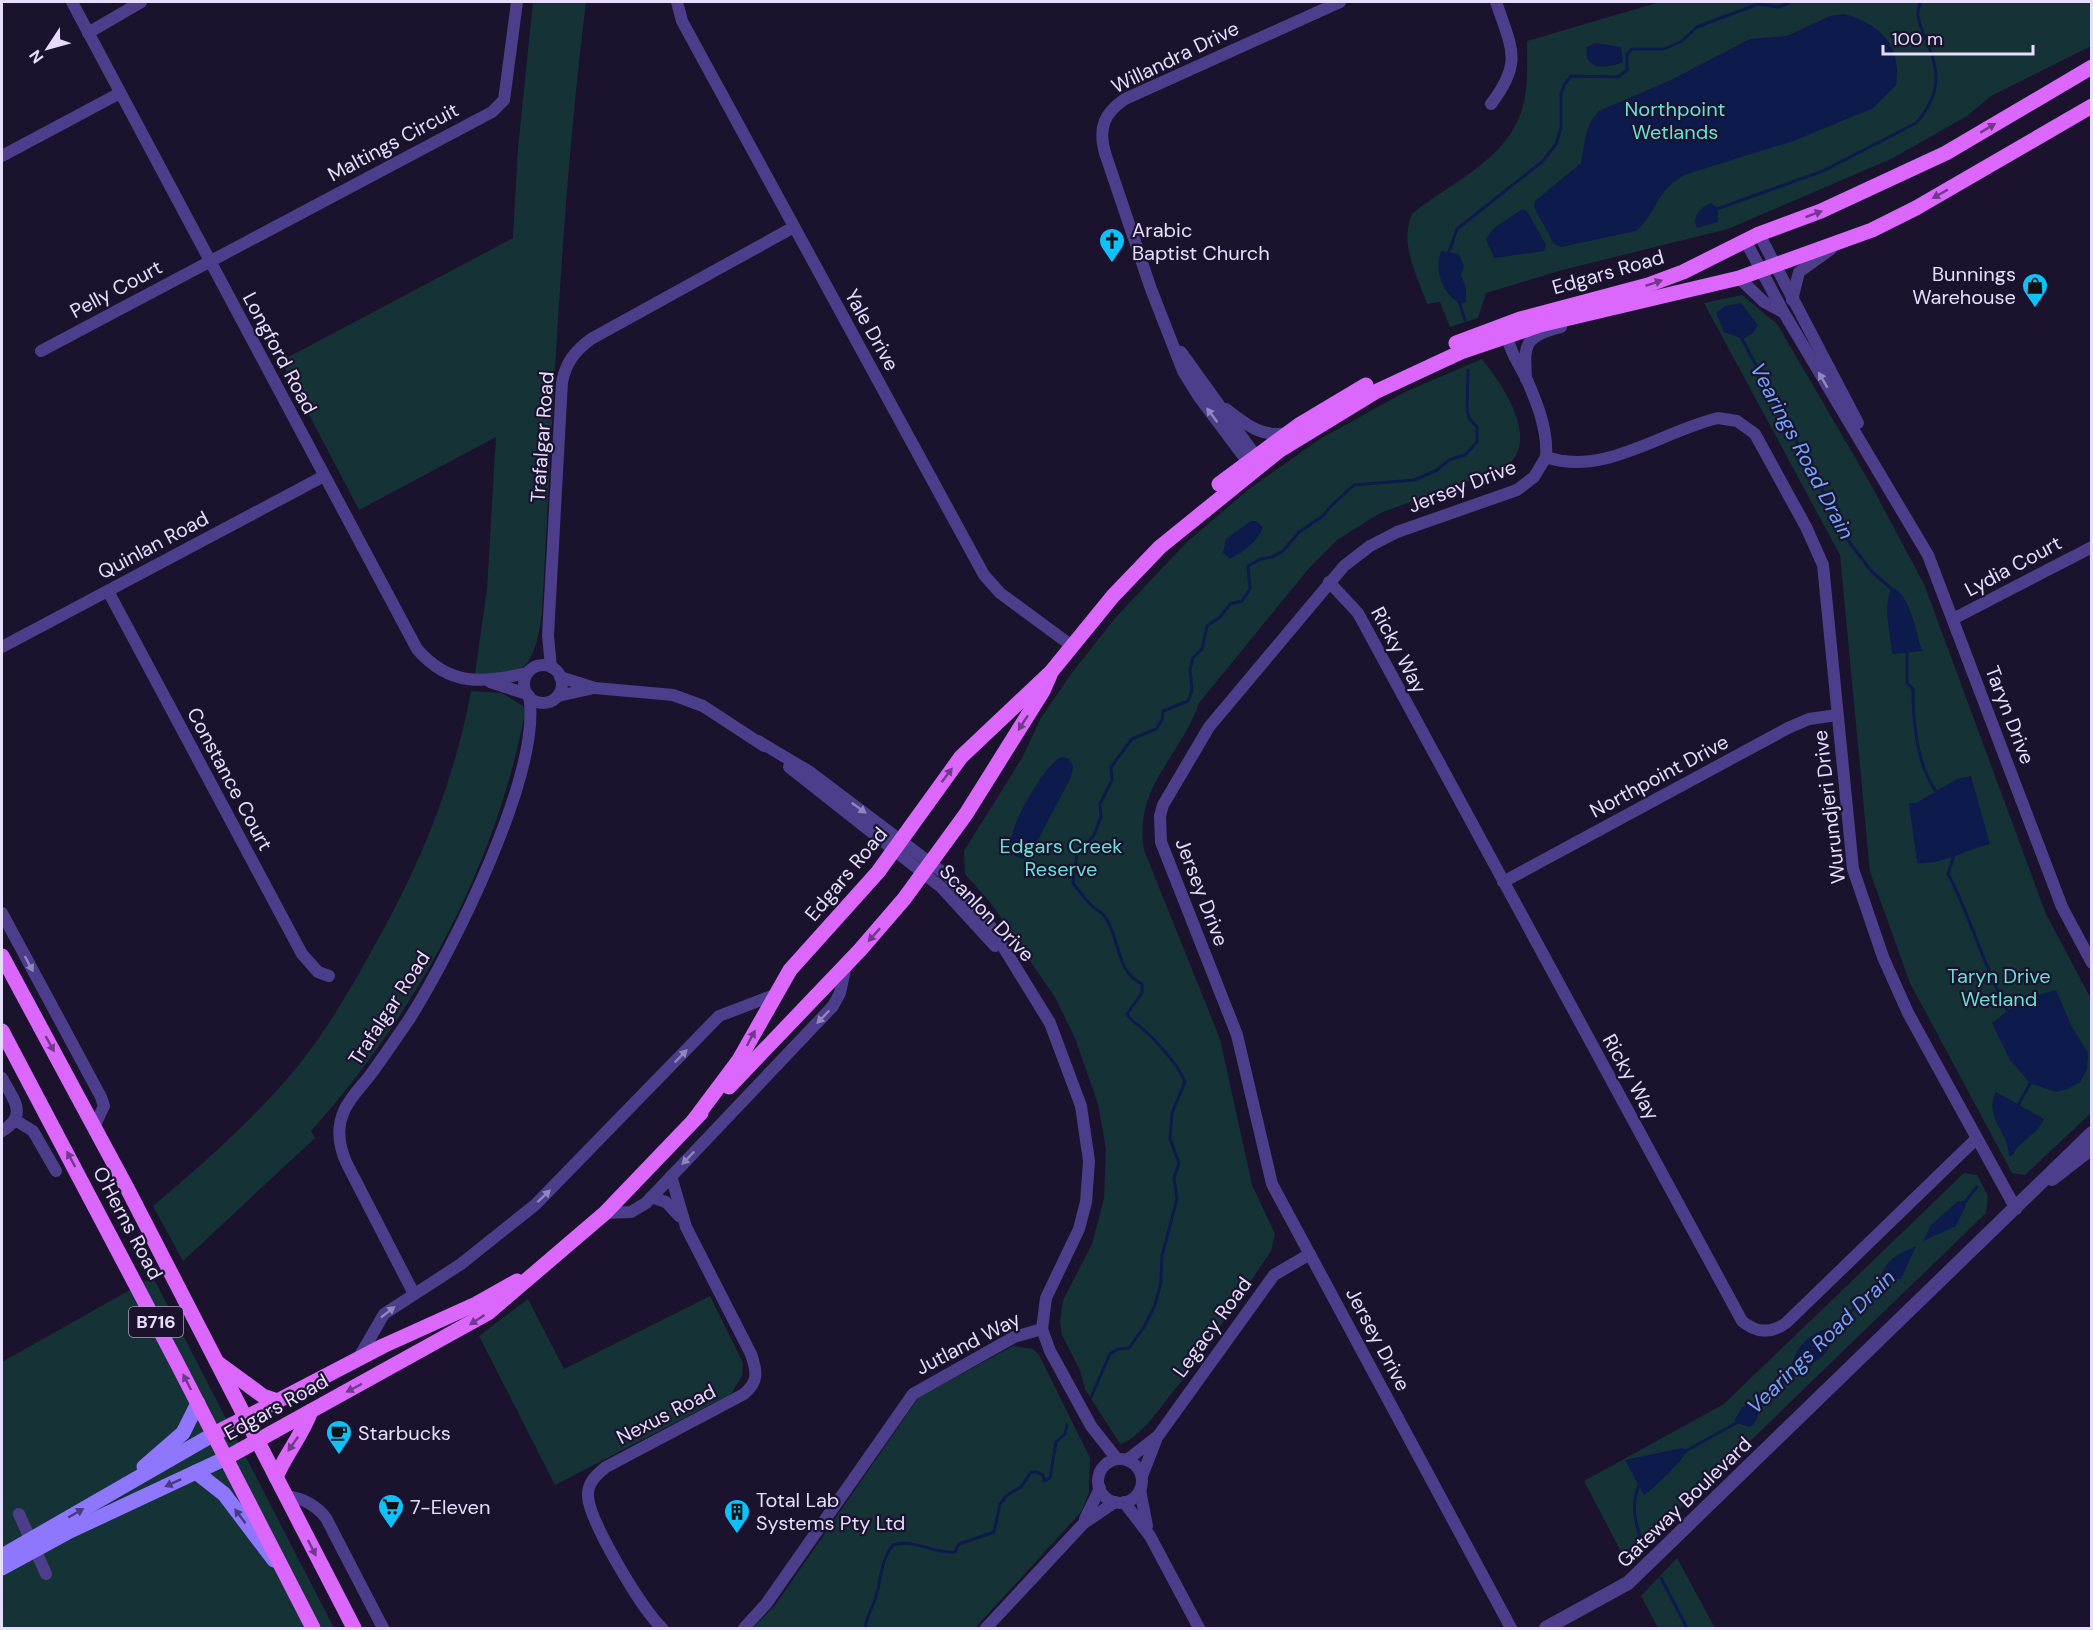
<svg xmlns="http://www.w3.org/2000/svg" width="2093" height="1630" font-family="'DM Sans',sans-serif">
	<rect width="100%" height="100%" fill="#1b122d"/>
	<g fill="#153337">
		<path d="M533,2H586C561,204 553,410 542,614C538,636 535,669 509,675C499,677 485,674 475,674L487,589L496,437L359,510L281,361L513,238L518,148Z"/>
		<path d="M1660,2H2091V46L1991,96L1967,116L1893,158L1728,229L1562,270L1486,293L1478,318L1450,327L1440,302L1427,304C1417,274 1399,245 1412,214C1455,179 1515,157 1525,97C1528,78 1527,59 1527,41Z"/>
		<path d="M1742,295L1777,324L1870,483L1924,584L2046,914L2091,999V1113L2025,1175L2012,1173L1910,983L1870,872L1840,555L1704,303Z"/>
		<path d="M1482,359C1504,387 1545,446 1500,470L1380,513L1337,540L1310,567L1199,703C1180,758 1134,785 1144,850L1220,1039L1252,1185L1275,1234L1271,1251L1186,1377C1166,1396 1146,1436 1120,1444L1085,1389L1080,1370L1062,1335L1060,1321L1063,1300L1092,1244L1104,1199L1106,1149L1098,1104L1075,1038L1056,999L990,902L965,874L964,851L1022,758L1041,718L1071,674L1116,617L1186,543L1249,489L1320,439L1405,392Z"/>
		<path d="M471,691L502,693L523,706L525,713C495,868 416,1014 311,1131L315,1138L183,1261L153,1206C204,1163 255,1118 297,1067C326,1031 349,992 371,952C418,870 454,784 471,691Z"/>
		<path d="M1964,1173L1977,1175L1988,1196L1986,1213L1626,1561L1584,1481L1724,1404Z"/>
		<path d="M153,1277L334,1628H2V1362Z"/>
		<path d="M710,1296L743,1363L742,1376L731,1394L555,1485L479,1336L528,1299L564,1369Z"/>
		<path d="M1013,1346L1033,1349L1039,1355L1090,1458L1089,1492L1082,1511L975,1628H753L776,1604L919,1397Z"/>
		<path d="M1677,1558L1715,1628H1658L1641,1596Z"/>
	</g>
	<g fill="#0c1a4c">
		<path d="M1844,14C1881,24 1902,46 1896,85L1872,109L1854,116L1796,140L1684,175C1653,194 1658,212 1636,231L1561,247L1554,244L1534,207L1535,201L1581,163L1586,134L1591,121L1599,111L1669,81L1750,39L1787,36L1830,16Z"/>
		<path d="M1596,43L1621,47L1623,62C1608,69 1583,71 1587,47Z"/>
		<path d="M1711,203L1718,208V222L1697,228C1691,217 1701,207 1711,203Z"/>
		<path d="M1522,209L1527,211L1546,245L1544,251L1494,258L1486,239L1494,228Z"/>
		<path d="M1441,251L1459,254L1464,266L1461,275L1466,287V302L1460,304C1442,293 1434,271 1441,251Z"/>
		<path d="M1741,303L1758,325L1753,333L1743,339L1724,332L1716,313L1725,306Z"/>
		<path d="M1251,521H1256L1263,527C1257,543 1244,551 1230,559L1223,553L1226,539Z"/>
		<path d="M1892,587C1911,596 1916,632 1922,651L1892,654C1891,634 1882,605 1892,587Z"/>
		<path d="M1062,757L1069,759L1073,766L1071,777L1031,853L1023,859L1011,854C1011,849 1010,844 1011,840C1013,821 1045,763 1062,757Z"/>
		<path d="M1971,776L1990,844C1965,850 1942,865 1917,863L1909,803H1916L1957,779Z"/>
		<path d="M2056,990L2071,1025L2088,1053L2087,1069L2080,1082L2068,1089L2056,1092L2030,1083L2010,1060L1992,1023L2023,999Z"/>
		<path d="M1996,1092L2044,1119C2038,1135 2019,1140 2013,1155L2009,1156C2009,1132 1983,1117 1996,1092Z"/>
		<path d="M1958,1201H1964L1966,1205L1956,1226L1923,1241L1931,1225Z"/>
		<path d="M1916,1246L1901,1279H1894L1876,1289C1884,1262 1891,1257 1916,1246Z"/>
		<path d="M1829,1328L1833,1334L1829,1348L1823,1356L1813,1363L1810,1368L1792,1376C1789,1353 1808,1333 1829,1328Z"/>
		<path d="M1748,1405L1758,1407C1759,1416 1757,1422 1750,1427L1736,1423L1735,1419L1742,1407Z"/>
		<path d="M1682,1448L1687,1450C1685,1459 1653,1489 1644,1495L1625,1460Z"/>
	</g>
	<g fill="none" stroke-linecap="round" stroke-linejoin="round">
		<g stroke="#0c1a4c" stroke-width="3">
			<path d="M1717,209L1823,171L1916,123C1966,68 1904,29 1921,2"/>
			<path d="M1448,255L1457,229L1543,161L1556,144L1561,128V94L1564,85L1571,76L1618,77L1627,70V54L1632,49H1664L1682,41L1697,27L1758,4L1779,7L1791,2"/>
			<path d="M1459,302L1465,320"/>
			<path d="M1741,337L1835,514L1839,517L1844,535L1872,572L1893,590"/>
			<path d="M1907,649V683L1913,689C1913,722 1917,766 1937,793"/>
			<path d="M1954,855L1948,874C1972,919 1984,968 2008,1012"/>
			<path d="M2017,1107L2031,1082"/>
			<path d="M1964,1203L1977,1187"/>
			<path d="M1830,1331L1877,1287"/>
			<path d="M1091,1397L1110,1354L1118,1349L1129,1348L1144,1327L1155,1305L1161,1282L1162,1256L1177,1199L1174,1178L1179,1163L1170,1139L1172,1113L1185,1082C1177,1063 1159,1044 1144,1030C1137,1023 1132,1023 1127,1014L1142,993V984C1115,971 1121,939 1105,917C1102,912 1095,909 1091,905C1084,898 1079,891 1073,883L1077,853L1094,835L1101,817L1100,804L1112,780L1111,767L1132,739L1156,729L1162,720L1163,711L1188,701L1192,690L1190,669L1193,658L1202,649L1207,626L1220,617L1230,604L1242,601L1250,589L1248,566L1260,559L1272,557L1283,551L1299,532L1323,516L1330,507L1354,485L1414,480L1437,470L1449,460L1465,455L1477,442V427L1469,418L1467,410L1468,370"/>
			<path d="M1755,1409L1793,1375"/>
			<path d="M1684,1452L1738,1422"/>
			<path d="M1640,1483C1630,1504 1635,1522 1642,1542"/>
			<path d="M1661,1578L1687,1628"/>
			<path d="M865,1628C867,1615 874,1605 877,1593C881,1577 882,1558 893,1545C913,1538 934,1554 955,1552L959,1544L994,1532L1000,1504L1006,1496L1021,1487L1031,1472H1037L1043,1475L1044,1481L1050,1478L1056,1442L1065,1434L1067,1425"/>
		</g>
		<g stroke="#4c3e8b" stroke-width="12">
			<path d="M72,2L417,649C450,687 482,683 527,673"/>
			<path d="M677,2L682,21L984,575L1000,593L1072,646"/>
			<path d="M88,33L141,2"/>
			<path d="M1491,104C1523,62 1512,49 1496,2"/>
			<path d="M2,156L120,93"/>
			<path d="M1759,234L1858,423"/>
			<path d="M1745,240L1784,313L1928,555L2062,907L2092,963"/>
			<path d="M1739,278L1764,302L1783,312"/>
			<path d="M1792,300L1799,272L1831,249"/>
			<path d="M1508,328C1505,346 1519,363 1527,380C1537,403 1548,430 1546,457"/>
			<path d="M41,351L492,112L504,100L517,2"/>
			<path d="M1181,352L1260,462"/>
			<path d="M1526,379C1524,343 1524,337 1561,327"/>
			<path d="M1226,409C1246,424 1261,438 1287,433"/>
			<path d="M1253,469L1199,397L1183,371L1151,289L1105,153C1098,128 1104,113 1125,99L1340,2"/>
			<path d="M1329,582L1358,613L1742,1321C1756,1333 1771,1334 1786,1323L1976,1139"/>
			<path d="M108,591L302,954L318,972L329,976"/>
			<path d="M1953,619L2092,547"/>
			<path d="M2,647L324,476"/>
			<circle cx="543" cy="684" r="19"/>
			<path d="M551,667L548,636L562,382C566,362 575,351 591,339L794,227"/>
			<path d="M560,677L595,688L673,695L703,706L764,746"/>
			<path d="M490,682L527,694"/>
			<path d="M558,696L594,688"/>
			<path d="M758,741L810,772L949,877L991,927L1050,1023L1081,1106L1089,1161L1086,1202L1079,1229L1046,1298L1042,1329L1050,1351L1091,1426L1117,1459"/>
			<path d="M789,767L941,887L995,946"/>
			<path d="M1503,882L1788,728L1809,719L1837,715"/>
			<path d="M2,913L101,1097L104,1106L94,1127"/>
			<path d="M2,1078C13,1099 29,1115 2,1131"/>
			<path d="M15,1120L33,1131L56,1171"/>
			<path d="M651,1197L666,1202L679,1216"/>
			<path d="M605,1213L631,1212L646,1203L833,1006L840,993L846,965"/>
			<path d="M414,1294L347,1164C339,1147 336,1129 344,1111C350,1097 362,1086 371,1074C384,1056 397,1037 410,1018C451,953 543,771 529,696"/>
			<path d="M358,1359L384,1314L461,1264L535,1205L719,1016L774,995"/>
			<circle cx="1120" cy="1481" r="22"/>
			<path d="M1127,1460L1158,1436L1274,1275L1310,1254"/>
			<path d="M1142,1476L1156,1440"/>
			<path d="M1140,1490L1147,1526"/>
			<path d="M286,1496C302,1498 316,1505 326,1518L383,1628"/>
			<path d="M1124,1502L1150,1536L1199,1628"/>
			<path d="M19,1514L46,1574"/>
			<path d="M1085,1519L1100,1488"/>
			<path d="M662,1628C642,1610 590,1522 588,1497C587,1483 596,1475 606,1467L744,1394C759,1381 757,1372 751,1354L686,1227L671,1176"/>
			<path d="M744,1628L766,1604L913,1394L1014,1337L1042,1329"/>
			<path d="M986,1628L1084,1523L1115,1502"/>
			<path d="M1511,1628L1272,1184L1237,1035L1161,842L1160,816L1163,805L1209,727L1344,566L1370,546L1397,532L1517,490L1534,477L1546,457C1604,477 1662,431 1718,418L1737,421L1755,434L1806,527L1823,565L1853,869L1883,957L1908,1013L2016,1209"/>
		</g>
		<g stroke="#4c3e8b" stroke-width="14">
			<path d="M2052,1179L2092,1148"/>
			<path d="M1546,1628L1628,1583L2092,1133"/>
		</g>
		<g stroke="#8e77fd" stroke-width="15">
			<path d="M144,1467L183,1433L198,1403"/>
			<path d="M196,1472L224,1494L274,1560"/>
			<path d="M2,1556L214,1434"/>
			<path d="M2,1568L70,1531L226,1458"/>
		</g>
		<g stroke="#db67fd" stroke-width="15">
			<path d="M1456,343L1520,319L1648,285L1683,272L1759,234L1821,211L1946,153L2092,67"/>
			<path d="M1219,484L1299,425L1366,385"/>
			<path d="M2,956L127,1188L354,1628"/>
			<path d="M2,1031L177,1363L313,1628"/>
			<path d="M729,1087L860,950L904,899L966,814L1043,691L1050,675"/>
			<path d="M694,1120L739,1060L790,970L878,872L961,757L1051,672L1113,596L1160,547L1280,450L1375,392L1461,352L1540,325L1739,278L1872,230L1916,208L2092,106"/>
			<path d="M218,1363L263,1396L278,1401"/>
			<path d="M214,1434L383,1346L476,1304L517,1281"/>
			<path d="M226,1458L488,1313L605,1213L701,1113"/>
			<path d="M276,1477C286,1454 302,1435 311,1411"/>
		</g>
	</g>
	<defs><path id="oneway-solid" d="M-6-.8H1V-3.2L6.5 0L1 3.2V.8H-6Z" transform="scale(1.5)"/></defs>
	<g fill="#71388b">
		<use href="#oneway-solid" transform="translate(1988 128) rotate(-31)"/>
		<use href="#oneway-solid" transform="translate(1940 194) rotate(151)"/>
		<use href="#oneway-solid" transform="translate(1814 214) rotate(-20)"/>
		<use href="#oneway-solid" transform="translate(1654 283) rotate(-19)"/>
		<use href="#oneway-solid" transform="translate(1023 723) rotate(123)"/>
		<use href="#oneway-solid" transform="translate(947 775) rotate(-53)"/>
		<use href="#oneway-solid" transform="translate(874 935) rotate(132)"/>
		<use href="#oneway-solid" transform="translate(751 1038) rotate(-62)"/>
		<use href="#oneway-solid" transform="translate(50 1044) rotate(61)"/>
		<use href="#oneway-solid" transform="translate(71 1159) rotate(-118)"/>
		<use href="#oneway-solid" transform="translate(477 1320) rotate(147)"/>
		<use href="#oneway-solid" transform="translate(187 1382) rotate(-117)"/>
		<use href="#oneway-solid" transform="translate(354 1388) rotate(152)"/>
		<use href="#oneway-solid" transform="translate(293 1444) rotate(125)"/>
		<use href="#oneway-solid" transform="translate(312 1548) rotate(63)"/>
	</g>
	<g fill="#9286bf">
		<use href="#oneway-solid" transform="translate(1823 380) rotate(-120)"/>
		<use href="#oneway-solid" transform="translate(1212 415) rotate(-127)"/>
		<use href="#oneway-solid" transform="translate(859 808) rotate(36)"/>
		<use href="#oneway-solid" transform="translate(29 964) rotate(62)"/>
		<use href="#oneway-solid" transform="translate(823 1017) rotate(134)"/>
		<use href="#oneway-solid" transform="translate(681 1056) rotate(-46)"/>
		<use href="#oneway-solid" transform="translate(688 1158) rotate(134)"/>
		<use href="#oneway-solid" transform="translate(544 1196) rotate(-43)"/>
		<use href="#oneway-solid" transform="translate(388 1312) rotate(-38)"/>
	</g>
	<g fill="#493a80">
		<use href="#oneway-solid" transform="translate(173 1483) rotate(155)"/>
		<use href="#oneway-solid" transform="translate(76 1513) rotate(-30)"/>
		<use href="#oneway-solid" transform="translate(240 1516) rotate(-127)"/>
	</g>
	<defs>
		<symbol id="church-pin" viewBox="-11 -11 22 30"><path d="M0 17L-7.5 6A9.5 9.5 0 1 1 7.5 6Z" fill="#0ec1fb" stroke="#1b122d"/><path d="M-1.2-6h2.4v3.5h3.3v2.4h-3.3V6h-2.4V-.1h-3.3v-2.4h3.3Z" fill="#111"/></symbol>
		<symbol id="shop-pin" viewBox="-11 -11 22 30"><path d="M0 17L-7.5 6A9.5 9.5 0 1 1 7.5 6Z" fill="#0ec1fb" stroke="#1b122d"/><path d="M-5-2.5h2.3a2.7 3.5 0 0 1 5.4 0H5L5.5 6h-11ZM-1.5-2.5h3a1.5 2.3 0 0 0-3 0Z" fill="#111"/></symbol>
		<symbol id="cafe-pin" viewBox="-11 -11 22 30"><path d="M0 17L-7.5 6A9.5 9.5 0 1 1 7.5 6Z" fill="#0ec1fb" stroke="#1b122d"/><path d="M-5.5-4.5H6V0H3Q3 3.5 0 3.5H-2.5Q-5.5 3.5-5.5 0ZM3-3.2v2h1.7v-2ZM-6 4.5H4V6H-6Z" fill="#111"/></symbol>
		<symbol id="supermarket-pin" viewBox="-11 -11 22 30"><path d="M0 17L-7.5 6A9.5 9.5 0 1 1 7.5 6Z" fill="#0ec1fb" stroke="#1b122d"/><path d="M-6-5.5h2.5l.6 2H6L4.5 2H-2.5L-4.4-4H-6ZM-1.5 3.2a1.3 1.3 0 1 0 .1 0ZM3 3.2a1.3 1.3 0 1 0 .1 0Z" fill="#111"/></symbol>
		<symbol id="building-pin" viewBox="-11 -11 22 30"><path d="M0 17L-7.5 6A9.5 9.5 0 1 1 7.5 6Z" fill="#0ec1fb" stroke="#1b122d"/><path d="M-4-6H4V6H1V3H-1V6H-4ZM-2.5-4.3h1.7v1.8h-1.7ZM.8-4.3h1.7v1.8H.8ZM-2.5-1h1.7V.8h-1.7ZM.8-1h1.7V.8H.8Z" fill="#111"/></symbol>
	</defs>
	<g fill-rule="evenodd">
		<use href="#church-pin" x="1097" y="226" width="30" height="40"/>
		<use href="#shop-pin" x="2020" y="271" width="30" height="40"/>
		<use href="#cafe-pin" x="324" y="1418" width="30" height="40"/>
		<use href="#supermarket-pin" x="376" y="1492" width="30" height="40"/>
		<use href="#building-pin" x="722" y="1497" width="30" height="40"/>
	</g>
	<g text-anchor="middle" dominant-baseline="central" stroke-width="4.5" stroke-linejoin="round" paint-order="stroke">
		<rect fill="#1b122d" stroke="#aaa1bf" stroke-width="1.5" x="129" y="1307" width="54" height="30" rx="4.5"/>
		<g font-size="18" font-weight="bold" fill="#e7defe">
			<text x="156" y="1322">B716</text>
		</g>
		<g font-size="20" fill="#e7defe" stroke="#1b122d">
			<text transform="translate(1175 57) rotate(-26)">Willandra Drive</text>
			<text transform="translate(393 142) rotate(-28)">Maltings Circuit</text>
			<text transform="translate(1608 272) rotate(-16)">Edgars Road</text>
			<text transform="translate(116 289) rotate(-28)">Pelly Court</text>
			<text transform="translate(872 330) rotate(61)">Yale Drive</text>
			<text transform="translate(280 353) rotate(62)">Longford Road</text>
			<text transform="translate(542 437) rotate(-86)">Trafalgar Road</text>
			<text transform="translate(1462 486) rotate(-21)">Jersey Drive</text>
			<text transform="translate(153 545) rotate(-28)">Quinlan Road</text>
			<text transform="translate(2013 566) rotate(-28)">Lydia Court</text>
			<text transform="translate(1399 650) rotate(62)">Ricky Way</text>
			<text transform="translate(2010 715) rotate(69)">Taryn Drive</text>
			<text transform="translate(1659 776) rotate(-28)">Northpoint Drive</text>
			<text transform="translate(230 779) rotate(62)">Constance Court</text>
			<text transform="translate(1829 807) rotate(-97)">Wurundjeri Drive</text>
			<text transform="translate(846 874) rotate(-50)">Edgars Road</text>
			<text transform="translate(1202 892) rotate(69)">Jersey Drive</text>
			<text transform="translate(987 913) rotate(46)">Scanlon Drive</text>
			<text transform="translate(389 1008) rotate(-57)">Trafalgar Road</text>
			<text transform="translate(1631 1077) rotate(61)">Ricky Way</text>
			<text transform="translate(128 1223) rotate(62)">O'Herns Road</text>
			<text transform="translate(1212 1327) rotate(-54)">Legacy Road</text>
			<text transform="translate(1378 1339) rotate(62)">Jersey Drive</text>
			<text transform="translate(968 1343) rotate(-27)">Jutland Way</text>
			<text transform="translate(276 1407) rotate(-29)">Edgars Road</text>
			<text transform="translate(666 1414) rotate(-27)">Nexus Road</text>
			<text transform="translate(1684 1502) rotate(-44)">Gateway Boulevard</text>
		</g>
		<g font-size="20" fill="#69e0d3" stroke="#1b122d">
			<text x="1675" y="109">Northpoint<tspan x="1675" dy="23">Wetlands</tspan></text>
			<text x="1061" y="846">Edgars Creek<tspan x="1061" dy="23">Reserve</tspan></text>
			<text x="1999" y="976">Taryn Drive<tspan x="1999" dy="23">Wetland</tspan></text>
		</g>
		<g font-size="20" fill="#e7defe" stroke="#1b122d" text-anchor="start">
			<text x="1132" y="230">Arabic<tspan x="1132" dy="23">Baptist Church</tspan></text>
			<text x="2016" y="274" text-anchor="end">Bunnings<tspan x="2016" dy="23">Warehouse</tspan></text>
			<text x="358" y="1433">Starbucks</text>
			<text x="756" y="1500">Total Lab<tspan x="756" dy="23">Systems Pty Ltd</tspan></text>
			<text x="410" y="1507">7-Eleven</text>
		</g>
		<g font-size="21" font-style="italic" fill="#6ea6fd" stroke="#1b122d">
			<text transform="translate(1802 451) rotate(62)">Vearings Road Drain</text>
			<text transform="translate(1821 1342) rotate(-44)">Vearings Road Drain</text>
		</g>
	</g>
	<rect width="2093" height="1630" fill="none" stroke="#e7defe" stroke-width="6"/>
	<g transform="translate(48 48) rotate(234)" stroke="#1b122d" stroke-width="4.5" paint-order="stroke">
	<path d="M0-4.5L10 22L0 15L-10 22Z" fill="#e7defe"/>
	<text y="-9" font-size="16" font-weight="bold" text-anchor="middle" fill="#e7defe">N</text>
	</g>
	<path d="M1883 45v9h150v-9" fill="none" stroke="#e7defe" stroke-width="3"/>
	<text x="1892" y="45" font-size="18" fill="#e7defe" stroke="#1b122d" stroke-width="4.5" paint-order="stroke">100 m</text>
</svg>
